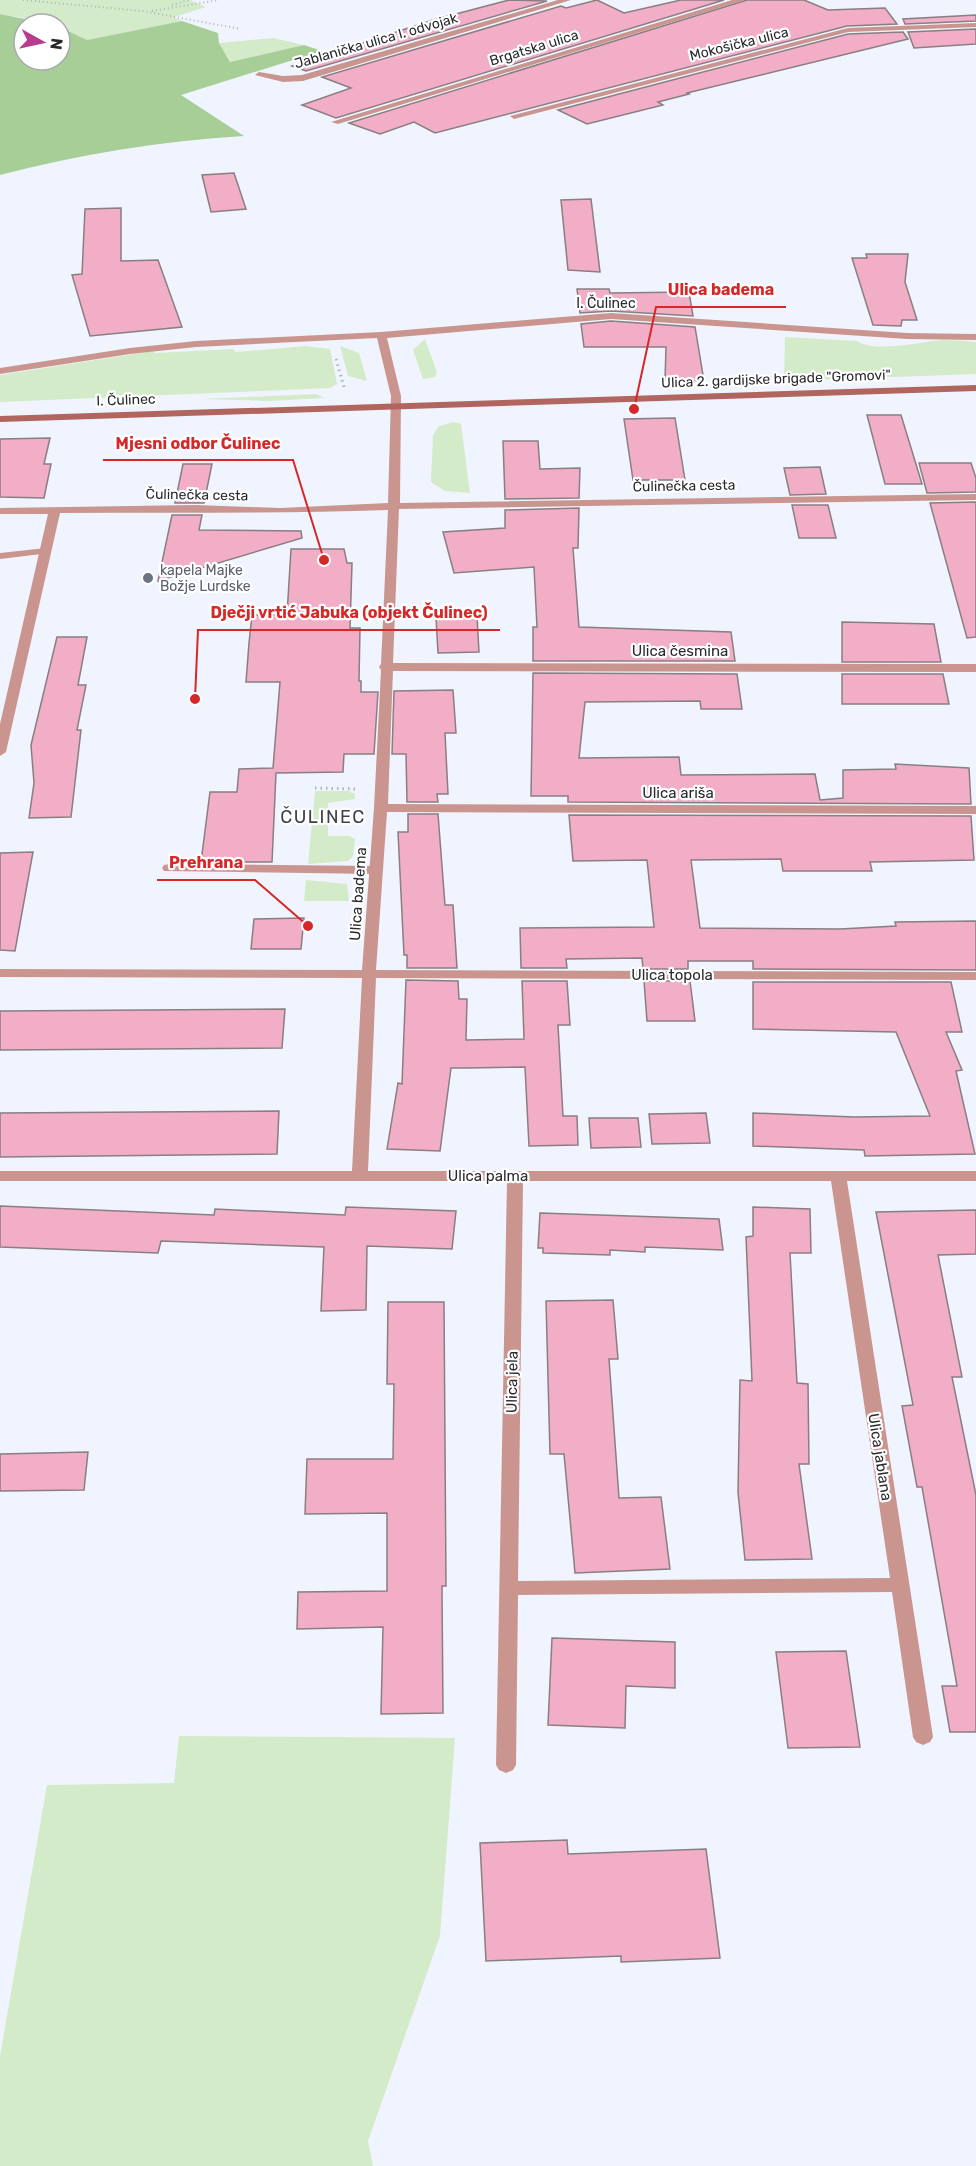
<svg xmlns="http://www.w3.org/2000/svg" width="976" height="2166" font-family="Rubik,sans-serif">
	<rect width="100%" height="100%" fill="#f0f4fe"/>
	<g fill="#d3ebc9">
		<path d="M0,0H190L206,7L174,17L182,21L87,40L60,27V24L0,14Z"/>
		<path d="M273,38L304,45L230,62L219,43Z"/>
		<path d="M785,337L857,341C874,353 921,342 942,340C953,340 965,341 976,342V374L784,381Z"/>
		<path d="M425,339L437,372L435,377L423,379L413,350Z"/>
		<path d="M306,346L330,349L337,384L330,388L0,402V375L153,351L155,353L233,349L236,352Z"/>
		<path d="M340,346L359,353L367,381L348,376Z"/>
		<path d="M316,394L324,398L270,401L201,399Z"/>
		<path d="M454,422L461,424L470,493L445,491L431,482L433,435L439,426Z"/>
		<path d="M315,791H349L355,794V799L328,803V836H349L355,839L353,856L348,861L308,864Z"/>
		<path d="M306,880L347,884L349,901H304Z"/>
		<path d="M179,1736L455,1738L440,1936L368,2141L373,2166H0V2056L47,1785L174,1783Z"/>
	</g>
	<path fill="#a8ce97" d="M0,14L50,24H24V60H60V27L87,40L182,21L218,33L219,43L230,62L304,45L322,51L181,95L244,136C161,141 81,154 0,175Z"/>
	<g fill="#f2aec7" stroke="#897e82" stroke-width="1.5">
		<path d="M509,0L547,1L306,71L292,66L433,20Z"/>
		<path d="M597,0L624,13L681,0H724L336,118L302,105L351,88L322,77L561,6L566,8Z"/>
		<path d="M747,0H804L828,10L885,8L897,24L847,26L435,133L414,122L380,134L349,123Z"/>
		<path d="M976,15V21L905,24L903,19Z"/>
		<path d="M976,29V44L914,48L908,32Z"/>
		<path d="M903,32L908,39L687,93L689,94L658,102L663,105L587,124L558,110L848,34Z"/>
		<path d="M234,173L246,209L211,212L202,175Z"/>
		<path d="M591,199L600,272L568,270L561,200Z"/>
		<path d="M121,208V261L158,260L182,327L90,336L72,275L82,274L85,209Z"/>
		<path d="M866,254H908L905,282L917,320H902L901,326L873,325L852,258H867Z"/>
		<path d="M577,289H609L610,293L689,292L693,316L611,311L580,313Z"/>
		<path d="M611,321L695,327L704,381L665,380L666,347H584L581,324Z"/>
		<path d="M867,415H901L922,484H885Z"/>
		<path d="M675,418L685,480H633L624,419Z"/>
		<path d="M50,438L44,464H51L44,498L0,497V439Z"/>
		<path d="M503,441H538L540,469L580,468L579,498L505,499Z"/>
		<path d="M919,463H971L976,478V492L927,493Z"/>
		<path d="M183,464H212L204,503H175Z"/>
		<path d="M820,467L826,494L790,495L784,468Z"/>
		<path d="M976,502V637L967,638L930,503Z"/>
		<path d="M792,505H828L836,538H799Z"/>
		<path d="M579,508L578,548H573L579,627L731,632L735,661H533V627H537L534,567L454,573L443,532L505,528V510Z"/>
		<path d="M172,515H202L199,530L301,531L302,538L158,581Z"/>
		<path d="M291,549H344L347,563H352L350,628H360L359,681H361V692H378L374,754H344L343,772L276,773L272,862H201L210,792H237L239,769L273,768L280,682H246L249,643L252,615H287Z"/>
		<path d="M477,616L479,652L438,653L436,617Z"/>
		<path d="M842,622L934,624L941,662H842Z"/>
		<path d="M57,637H87L78,685H86L77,730H81L71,817L29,818L34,783L31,745Z"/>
		<path d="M533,673L737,674L742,709H701L700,701L585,702L579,758L679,757L681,775L815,774L820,800L843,798V770L896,769L895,764L969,768L971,804L568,802V796H531Z"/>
		<path d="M842,674H943L949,704H842Z"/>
		<path d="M453,690L456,733H445L448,794H437L438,802H407L406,754H392L394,691Z"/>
		<path d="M408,814H438L445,905H453L457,968H407V955H404L398,832H408Z"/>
		<path d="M569,815L971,816L974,860L870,862L872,871H783L781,859L691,860L700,928L840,929L896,926L895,922L976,921V970L753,969V961H688V969H643L642,958L566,959L567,968H521L520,928L654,927L647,860L573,861Z"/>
		<path d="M33,852L15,951L0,950V853Z"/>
		<path d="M304,918L301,949H251L254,919Z"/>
		<path d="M406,980L458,981L459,999H467L466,1040L524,1039L522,981H567L570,1025H558L563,1116H577L578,1145L529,1146L525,1067L466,1068H451L440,1151L387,1149L398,1083L402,1084Z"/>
		<path d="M644,981H690L695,1021H647Z"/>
		<path d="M753,982H951L962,1032H946L962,1070L956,1071L975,1154L865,1156L864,1150L753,1146V1113L854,1117L930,1116L896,1032L753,1029Z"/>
		<path d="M285,1009L282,1048L0,1050V1011Z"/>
		<path d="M279,1111L277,1154L0,1157V1113Z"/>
		<path d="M706,1113L710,1143L652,1144L649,1114Z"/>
		<path d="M589,1118H638L641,1147L591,1148Z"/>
		<path d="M0,1206L214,1215L215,1209L345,1215L346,1207L456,1211L452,1249L367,1246L366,1310L321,1311L324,1247L161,1241L158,1253L0,1247Z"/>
		<path d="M753,1207L810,1209L811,1253H790L797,1383L808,1384L809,1464H799L812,1559L745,1560L738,1492L740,1380L752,1381L746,1237L753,1236Z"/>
		<path d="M976,1210V1254L938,1255L962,1377H952L976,1495V1732H950L942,1686H957L922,1487H917L902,1406L913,1405L876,1212Z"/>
		<path d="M540,1213L719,1219L723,1250L645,1247V1252L610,1250V1255L543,1253V1248H538Z"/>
		<path d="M613,1300L618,1359H609L619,1498L661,1497L670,1569L575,1573L564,1454H550L546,1301Z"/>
		<path d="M388,1302H444L446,1586H442L443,1713L381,1714L383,1627L297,1629L298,1592L387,1591V1513L305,1514L307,1459H393L394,1384H387Z"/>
		<path d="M88,1452L84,1490L0,1491V1454Z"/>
		<path d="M552,1638L675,1642V1688L626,1686L625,1728L548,1725Z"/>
		<path d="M846,1651L860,1747L788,1748L776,1652Z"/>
		<path d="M567,1840L568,1854L706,1849L720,1958L621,1962V1956L486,1961L480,1843Z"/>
	</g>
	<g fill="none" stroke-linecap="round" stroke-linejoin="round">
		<g stroke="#b1b4bd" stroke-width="2" stroke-dasharray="1 3" stroke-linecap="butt">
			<path d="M23,0L142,11L241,29"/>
			<path d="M172,5L189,0"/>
			<path d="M152,11L219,0"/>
		</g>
		<g stroke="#b1b4bd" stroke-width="3" stroke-dasharray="1.5 4" stroke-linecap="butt">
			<path d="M336,359L344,387"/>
			<path d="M315,788L358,789"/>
		</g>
		<g fill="#ca958f" fill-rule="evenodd">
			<path d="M46,548L50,549V553L0,559V553Z"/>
			<path d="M169,864L376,866L383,870L376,874L164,871L162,868L164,865Z"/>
		</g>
		<g fill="#ca958f" fill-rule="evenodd">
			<path d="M558,0H571L303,81L283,82L255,75L259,72L283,76L302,75Z"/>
			<path d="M732,0H745L338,124L331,122Z"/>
			<path d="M976,23V27L848,32L514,119L510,116L848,28Z"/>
			<path d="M611,313L907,333L976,334V340L907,339L611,319L387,338L401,396L400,503L976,494V500L399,509L393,663L976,664V672L393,671L388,804L976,806V814L387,812L376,970L976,972V980L376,978L368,1171H976V1181H847L933,1737L930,1742L923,1745L916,1742L913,1737L892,1592L518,1595L516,1765L513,1770L506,1773L499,1770L496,1765L507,1181H0V1171H352L362,978L0,977V969L362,970L374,808L381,670L379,667L381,664L388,510C279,514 169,512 60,513L6,752L0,756V724L48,514H0V508L196,505L280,508L388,503L391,396L377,338L196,347L130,354L0,374V368L130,348L196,341L381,332ZM523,1181H831L890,1578L518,1581Z"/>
		</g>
		<path fill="#b1655f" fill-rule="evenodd" d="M976,385V391L0,422V416Z"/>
	</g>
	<circle fill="#6b7280" stroke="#fff" stroke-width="2" cx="148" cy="578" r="6"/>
	<g text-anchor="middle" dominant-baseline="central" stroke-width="4.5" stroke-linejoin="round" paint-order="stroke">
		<g font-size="14" fill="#292a2e" stroke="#fff">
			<text transform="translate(376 41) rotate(-16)">Jablanička ulica I. odvojak</text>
			<text transform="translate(739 44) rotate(-14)">Mokošička ulica</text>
			<text transform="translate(534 48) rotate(-17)">Brgatska ulica</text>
			<text x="606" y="303">I. Čulinec</text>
			<text transform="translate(776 379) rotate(-2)">Ulica 2. gardijske brigade "Gromovi"</text>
			<text transform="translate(126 400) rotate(-2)">I. Čulinec</text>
			<text transform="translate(684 486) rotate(-1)">Čulinečka cesta</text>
			<text transform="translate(197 495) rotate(1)">Čulinečka cesta</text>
		</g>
		<g font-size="14" fill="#5b616d" stroke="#fff" text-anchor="start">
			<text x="160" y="570">kapela Majke<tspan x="160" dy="16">Božje Lurdske</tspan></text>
		</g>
		<g font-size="15" fill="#292a2e" stroke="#fff">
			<text x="680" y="651">Ulica česmina</text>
			<text x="678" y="793">Ulica ariša</text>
			<text transform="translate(358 894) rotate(-86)">Ulica badema</text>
			<text x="672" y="975">Ulica topola</text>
			<text x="488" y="1176">Ulica palma</text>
			<text transform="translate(512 1382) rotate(-89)">Ulica jela</text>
			<text transform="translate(880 1457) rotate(81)">Ulica jablana</text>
		</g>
		<g font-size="18" letter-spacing="1.5" fill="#3f414a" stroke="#fff">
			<text x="323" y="817">ČULINEC</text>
		</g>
	</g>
	<path fill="none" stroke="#d62828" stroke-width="2" d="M634 409L656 307H786M324 560L293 460H103M195 699L198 630H500M308 926L255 880H157"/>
	<g fill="#d62828" stroke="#fff" stroke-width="2">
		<circle cx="634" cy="409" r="6"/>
		<circle cx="324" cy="560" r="6"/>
		<circle cx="195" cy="699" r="6"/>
		<circle cx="308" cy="926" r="6"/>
	</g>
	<g font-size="16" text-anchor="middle" font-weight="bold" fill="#d62828" stroke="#fff" stroke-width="4.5" stroke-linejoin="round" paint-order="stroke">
		<text x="721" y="295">Ulica badema</text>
		<text x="198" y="449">Mjesni odbor Čulinec</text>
		<text x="349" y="618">Dječji vrtić Jabuka (objekt Čulinec)</text>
		<text x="206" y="868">Prehrana</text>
	</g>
	<g transform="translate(42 42) rotate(98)"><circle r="28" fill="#ffffff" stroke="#a9aaab" stroke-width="1.5"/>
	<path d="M0-4.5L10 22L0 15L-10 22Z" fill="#b63c8e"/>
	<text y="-9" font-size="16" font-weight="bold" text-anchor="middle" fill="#292a2e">N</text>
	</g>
</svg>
